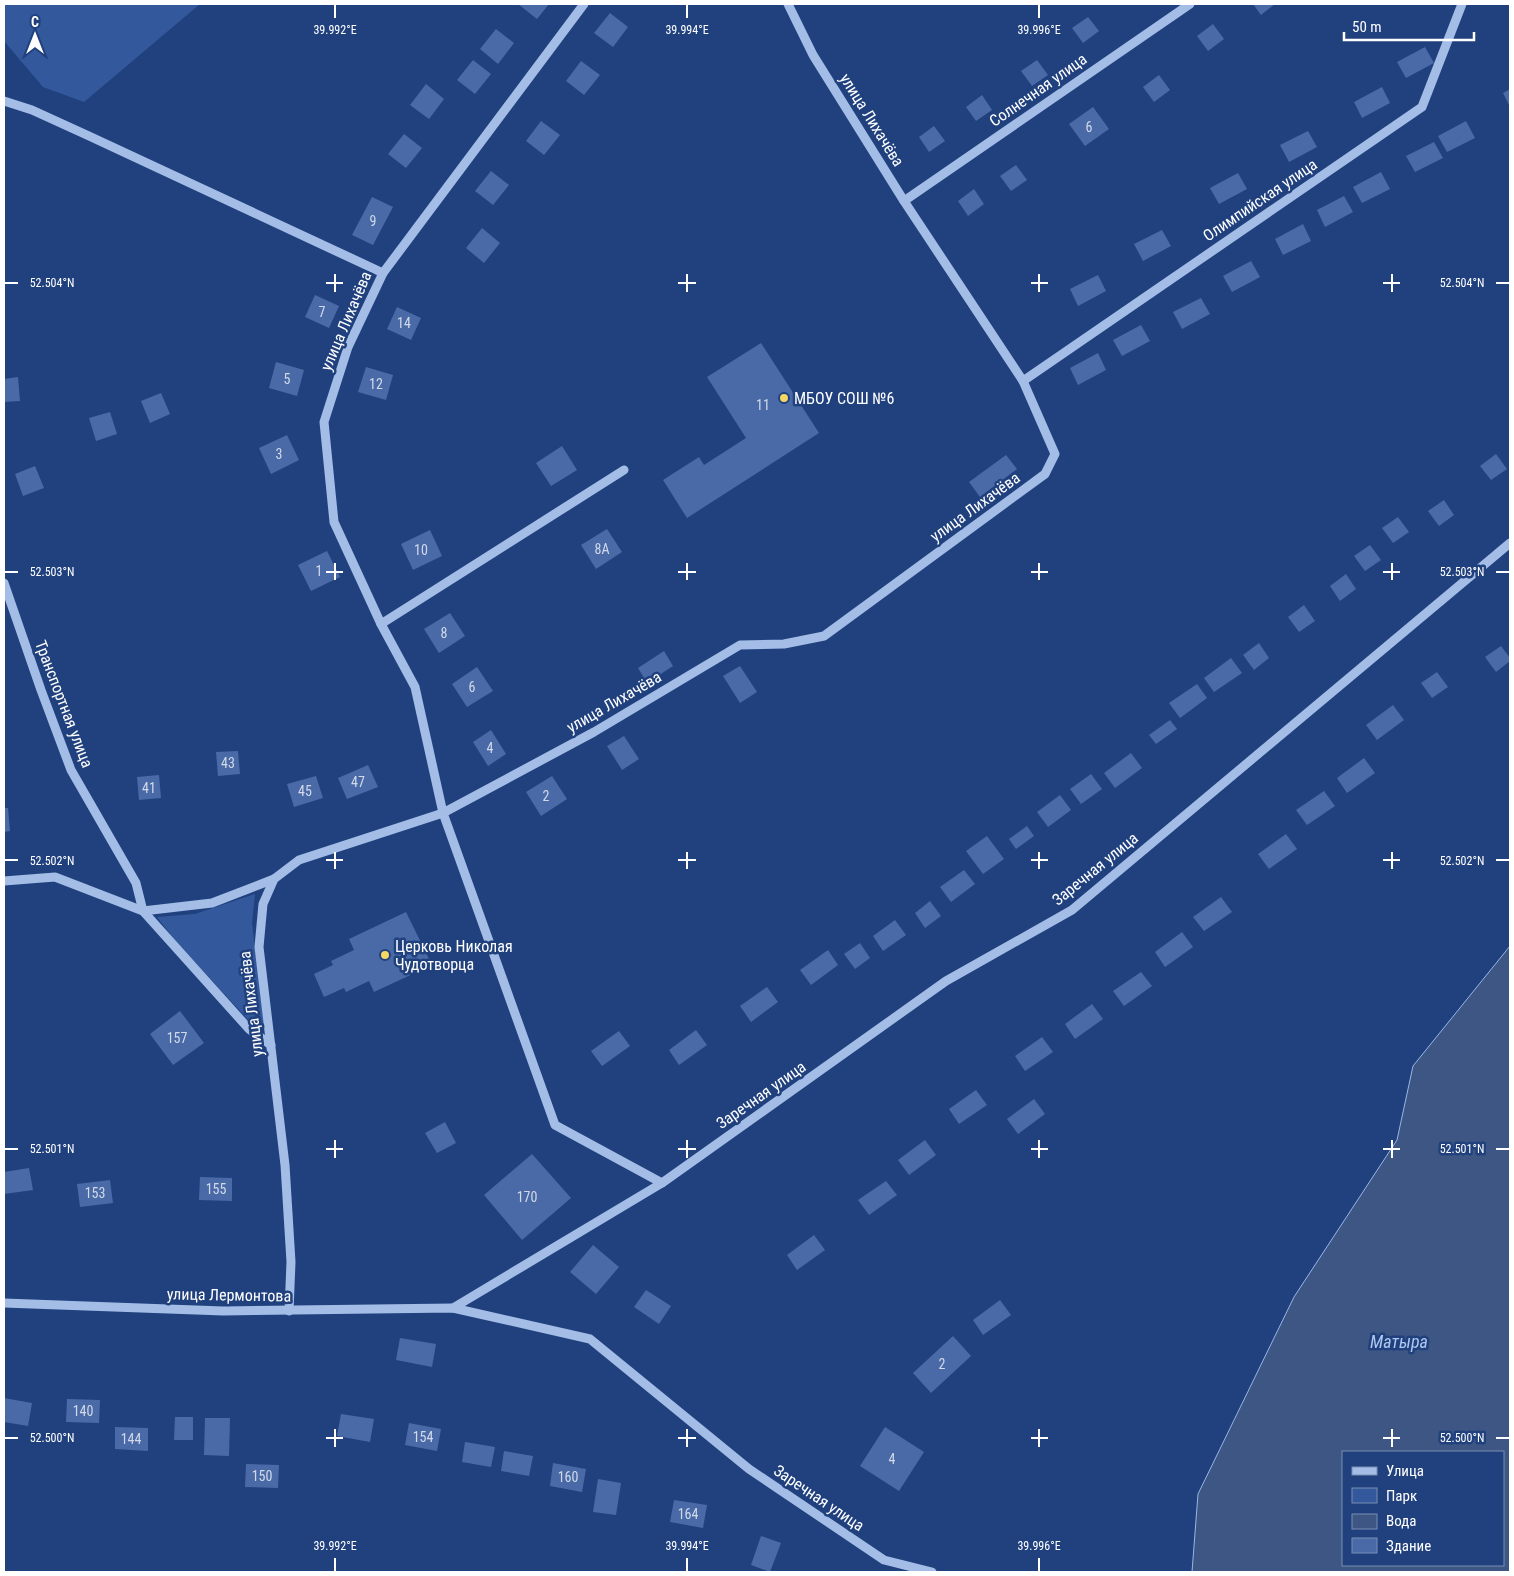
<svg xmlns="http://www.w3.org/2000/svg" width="1514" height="1576" font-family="'Roboto Condensed',sans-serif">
	<rect width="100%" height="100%" fill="#20417e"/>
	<g fill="#33599c">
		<path d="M4,4H200L84,102L43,87L4,41Z"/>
		<path d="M255,894L252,923L264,1025L254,1026L177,943L157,917L195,914Z"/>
	</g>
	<path fill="#3e5683" stroke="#98b6e8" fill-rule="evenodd" d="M1510,946V1572H1192L1198,1494L1294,1297L1397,1140L1413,1066ZM1343,1452H1503V1565H1343Z"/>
	<g fill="#496aa7">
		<path d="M518,4H549L537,19Z"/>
		<path d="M1253,4H1275L1261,15Z"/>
		<path d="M610,13L628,27L613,47L594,33Z"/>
		<path d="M1088,17L1099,31L1083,43L1072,28Z"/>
		<path d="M1213,24L1224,39L1208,51L1197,36Z"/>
		<path d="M496,29L514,43L498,64L480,49Z"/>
		<path d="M1425,47L1434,63L1406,78L1397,62Z"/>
		<path d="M473,60L491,74L475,94L457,80Z"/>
		<path d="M1037,60L1048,75L1032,86L1021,71Z"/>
		<path d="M581,61L600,75L584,95L566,81Z"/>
		<path d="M1159,75L1170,90L1154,102L1143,87Z"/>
		<path d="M426,84L444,99L429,119L410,105Z"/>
		<path d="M1382,87L1390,103L1362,118L1354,102Z"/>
		<path d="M1510,89V107L1503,93Z"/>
		<path d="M982,95L992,110L976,121L966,107Z"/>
		<path d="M1093,107L1109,129L1085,146L1069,124Z"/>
		<path d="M541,121L560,135L544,155L526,141Z"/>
		<path d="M1466,121L1475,138L1447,152L1438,136Z"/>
		<path d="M934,126L945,141L929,152L919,137Z"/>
		<path d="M1308,131L1317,147L1289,162L1280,145Z"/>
		<path d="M404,134L422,148L406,168L388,154Z"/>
		<path d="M1434,142L1443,158L1415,172L1406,156Z"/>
		<path d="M1016,165L1027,180L1011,191L1000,176Z"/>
		<path d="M491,171L509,185L493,205L475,191Z"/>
		<path d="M1381,172L1390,189L1362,203L1353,187Z"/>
		<path d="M1238,173L1247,189L1219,204L1210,188Z"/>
		<path d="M974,189L984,204L968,216L958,201Z"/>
		<path d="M1344,196L1353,212L1325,227L1317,210Z"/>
		<path d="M372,197L393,207L373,245L352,235Z"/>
		<path d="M1303,224L1311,241L1283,255L1275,239Z"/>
		<path d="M482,228L500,243L484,263L466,248Z"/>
		<path d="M1162,230L1171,246L1143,261L1134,244Z"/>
		<path d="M1251,261L1260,277L1232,292L1223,276Z"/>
		<path d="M1098,275L1106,291L1078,306L1070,289Z"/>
		<path d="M315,295L339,306L329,328L305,317Z"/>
		<path d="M1201,298L1210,314L1182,329L1173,312Z"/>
		<path d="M397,307L421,318L411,340L387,329Z"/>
		<path d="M1141,325L1150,341L1122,356L1113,340Z"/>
		<path d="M761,343L819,433L687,518L663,480L699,457L704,465L746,438L707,377Z"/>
		<path d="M1098,353L1106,370L1078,385L1070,368Z"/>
		<path d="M276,362L304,370L297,396L269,388Z"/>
		<path d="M366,367L393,375L386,400L358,392Z"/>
		<path d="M18,377L20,401L4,402V379Z"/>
		<path d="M161,393L170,414L150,423L141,401Z"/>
		<path d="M110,412L117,434L96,441L89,418Z"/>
		<path d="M287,435L299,460L271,474L259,448Z"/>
		<path d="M562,446L577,470L551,486L536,463Z"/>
		<path d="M1496,454L1507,469L1491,480L1480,466Z"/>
		<path d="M1006,455L1017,469L980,497L969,482Z"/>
		<path d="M35,466L44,488L23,496L15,474Z"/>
		<path d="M1444,500L1454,515L1439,526L1428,511Z"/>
		<path d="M1398,517L1409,532L1393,543L1382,528Z"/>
		<path d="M607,529L622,552L596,569L581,545Z"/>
		<path d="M430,530L442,556L413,570L401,544Z"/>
		<path d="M1370,545L1381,560L1365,571L1354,556Z"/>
		<path d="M327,551L340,577L311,591L298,565Z"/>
		<path d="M1346,574L1356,589L1340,601L1330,586Z"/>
		<path d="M1304,605L1315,621L1299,632L1288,617Z"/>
		<path d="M450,613L465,636L439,653L424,629Z"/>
		<path d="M1259,643L1269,658L1254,670L1243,655Z"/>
		<path d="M1501,646L1510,658V661L1496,672L1485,657Z"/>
		<path d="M664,651L673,666L647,683L638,668Z"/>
		<path d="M1231,658L1242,673L1214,692L1204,678Z"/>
		<path d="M740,666L757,692L740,703L723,676Z"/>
		<path d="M477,667L493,691L467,707L452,684Z"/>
		<path d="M1437,672L1448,687L1432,698L1421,683Z"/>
		<path d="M1197,684L1207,698L1180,718L1169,703Z"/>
		<path d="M1393,705L1404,720L1377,740L1366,725Z"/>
		<path d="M1170,720L1177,729L1156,744L1149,735Z"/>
		<path d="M491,730L506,754L488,766L473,742Z"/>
		<path d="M624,736L639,759L622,770L607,746Z"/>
		<path d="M238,751L240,774L218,776L216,752Z"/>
		<path d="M1131,753L1142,768L1115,788L1104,773Z"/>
		<path d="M1364,758L1375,773L1347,793L1337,778Z"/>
		<path d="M368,765L378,787L347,799L338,778Z"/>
		<path d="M1091,774L1102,789L1081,804L1070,789Z"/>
		<path d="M159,775L161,798L139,800L137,777Z"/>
		<path d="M316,776L323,798L294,807L287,784Z"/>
		<path d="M552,776L567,799L541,816L526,792Z"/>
		<path d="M1324,791L1335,806L1307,825L1296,810Z"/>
		<path d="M1060,795L1071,810L1048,827L1037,812Z"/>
		<path d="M4,808H8L10,831L4,832Z"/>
		<path d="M1027,826L1034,836L1016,849L1009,839Z"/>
		<path d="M1286,834L1297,849L1269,869L1258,854Z"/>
		<path d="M987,836L1004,859L983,874L966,851Z"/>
		<path d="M964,870L975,884L951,902L940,887Z"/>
		<path d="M1221,897L1232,912L1204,931L1193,917Z"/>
		<path d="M930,901L941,916L925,928L915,913Z"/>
		<path d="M406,912L432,965L374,992L369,981L346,992L344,988L324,997L314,974L333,965L331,961L354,950L349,939Z"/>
		<path d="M895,920L906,935L883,951L873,936Z"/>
		<path d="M1182,932L1193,947L1165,967L1155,952Z"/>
		<path d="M860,943L870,958L855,969L844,954Z"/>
		<path d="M828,950L838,965L811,985L800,970Z"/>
		<path d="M1141,972L1152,986L1124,1006L1113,991Z"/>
		<path d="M767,987L778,1002L751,1022L740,1006Z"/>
		<path d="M1092,1004L1103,1019L1075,1039L1065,1024Z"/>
		<path d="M180,1011L204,1043L173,1065L150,1034Z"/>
		<path d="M696,1030L707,1045L679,1065L669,1050Z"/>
		<path d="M619,1031L630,1046L602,1066L591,1051Z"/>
		<path d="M1042,1037L1053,1052L1025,1071L1015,1056Z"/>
		<path d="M976,1090L987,1105L959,1124L949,1109Z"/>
		<path d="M1034,1099L1045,1114L1018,1134L1007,1119Z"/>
		<path d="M445,1122L456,1143L437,1153L425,1133Z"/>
		<path d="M925,1140L936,1155L909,1175L898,1160Z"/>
		<path d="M532,1154L571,1198L522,1240L484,1195Z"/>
		<path d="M29,1168L33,1190L4,1194V1172Z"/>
		<path d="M200,1177L232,1178V1201L199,1200Z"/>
		<path d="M110,1180L113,1203L80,1207L77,1184Z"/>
		<path d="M886,1181L897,1195L869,1215L858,1200Z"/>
		<path d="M814,1235L825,1250L797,1270L787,1255Z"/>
		<path d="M593,1245L619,1267L596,1294L570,1272Z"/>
		<path d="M646,1290L671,1306L659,1324L634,1307Z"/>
		<path d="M1000,1300L1011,1315L983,1335L973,1320Z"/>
		<path d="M953,1336L971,1356L931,1393L913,1373Z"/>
		<path d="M400,1338L436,1344L432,1367L396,1360Z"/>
		<path d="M4,1398L32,1403L28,1426L4,1422Z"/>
		<path d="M67,1399L100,1400L99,1423L66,1422Z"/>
		<path d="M341,1414L374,1419L370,1442L337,1436Z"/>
		<path d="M175,1417H193V1440H174Z"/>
		<path d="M205,1418H230L229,1456L204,1455Z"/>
		<path d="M409,1423L441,1429L437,1451L405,1445Z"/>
		<path d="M115,1427L148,1428V1451L115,1449Z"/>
		<path d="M885,1427L924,1452L899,1491L860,1466Z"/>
		<path d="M465,1442L495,1447L491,1467L462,1462Z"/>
		<path d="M504,1451L533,1456L529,1476L501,1471Z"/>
		<path d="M553,1463L586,1469L582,1492L550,1486Z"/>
		<path d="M246,1464L279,1465L278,1488L245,1487Z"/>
		<path d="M598,1479L621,1483L616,1515L593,1512Z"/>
		<path d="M674,1500L707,1505L703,1528L670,1522Z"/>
		<path d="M761,1536L781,1543L770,1572L751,1565Z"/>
	</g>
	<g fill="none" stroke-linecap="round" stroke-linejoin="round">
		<g stroke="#a4bde7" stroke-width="9">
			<path d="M584,4L383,273L348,347L324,422L334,522L381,624L415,687L443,813L555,1125L662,1183"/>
			<path d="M4,101L32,110L89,136L383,273"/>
			<path d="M904,201L1190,4"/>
			<path d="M1023,381L1422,107L1462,4"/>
			<path d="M4,583L41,690L71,770L136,883L143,911L249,1029L271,1045"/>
			<path d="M381,624L624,470"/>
			<path d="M4,881L55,877L143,911L212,903L274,879"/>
			<path d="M4,1303L223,1311L453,1308L590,1339L749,1469L884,1560L932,1572"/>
			<path d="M453,1308L662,1183L946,981L1072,910L1510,543"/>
			<path d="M289,1311L291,1262L285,1165L259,947L263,904L274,879L299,860L443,813L594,732L740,645L784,644L824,636L1045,474L1055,454L1023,381L904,201L813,55L788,4"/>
		</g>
	</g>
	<path fill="none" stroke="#fff" stroke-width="2" d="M335,5V18M687,5V18M1039,5V18M335,274V292M687,274V292M1039,274V292M1392,274V292M5,283H18M326,283H343M678,283H696M1031,283H1048M1383,283H1400M1496,283H1509M335,563V580M687,563V580M1039,563V580M1392,563V580M5,572H18M326,572H343M678,572H696M1031,572H1048M1383,572H1400M1496,572H1509M335,852V869M687,852V869M1039,852V869M1392,852V869M5,860H18M326,860H343M678,860H696M1031,860H1048M1383,860H1400M1496,860H1509M335,1140V1158M687,1140V1158M1039,1140V1158M1392,1140V1158M5,1149H18M326,1149H343M678,1149H696M1031,1149H1048M1383,1149H1400M1496,1149H1509M335,1429V1447M687,1429V1447M1039,1429V1447M1392,1429V1447M5,1438H18M326,1438H343M678,1438H696M1031,1438H1048M1383,1438H1400M1496,1438H1509M335,1558V1571M687,1558V1571M1039,1558V1571"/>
	<g fill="#f4d765" stroke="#20417e" stroke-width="2">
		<circle cx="784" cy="398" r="5"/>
		<circle cx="385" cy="955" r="5"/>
	</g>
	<g text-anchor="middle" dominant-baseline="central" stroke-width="5" stroke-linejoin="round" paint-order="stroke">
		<g font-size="14" fill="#d2dae9">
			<text x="1089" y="127">6</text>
			<text x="373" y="221">9</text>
			<text x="322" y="312">7</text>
			<text x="404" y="323">14</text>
			<text x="287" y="379">5</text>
			<text x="376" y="384">12</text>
			<text x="763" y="405">11</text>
			<text x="279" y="454">3</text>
			<text x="602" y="549">8А</text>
			<text x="421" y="550">10</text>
			<text x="319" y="571">1</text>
			<text x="444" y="633">8</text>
			<text x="472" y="687">6</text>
			<text x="490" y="748">4</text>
			<text x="228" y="763">43</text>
			<text x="358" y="782">47</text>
			<text x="149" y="788">41</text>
			<text x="305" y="791">45</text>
			<text x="546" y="796">2</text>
			<text x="177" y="1038">157</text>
			<text x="216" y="1189">155</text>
			<text x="95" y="1193">153</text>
			<text x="527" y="1197">170</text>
			<text x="942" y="1364">2</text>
			<text x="83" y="1411">140</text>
			<text x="423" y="1437">154</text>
			<text x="131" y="1439">144</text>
			<text x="892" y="1459">4</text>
			<text x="262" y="1476">150</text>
			<text x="568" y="1477">160</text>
			<text x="688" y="1514">164</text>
		</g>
		<g font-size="16" fill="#fff" stroke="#20417e">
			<text transform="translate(1038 90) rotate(-35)">Солнечная улица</text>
			<text transform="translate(872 120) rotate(58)">улица Лихачёва</text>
			<text transform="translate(1260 200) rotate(-34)">Олимпийская улица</text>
			<text transform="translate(346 321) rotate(-67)">улица Лихачёва</text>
			<text transform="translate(975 507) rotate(-36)">улица Лихачёва</text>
			<text transform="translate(614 702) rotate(-30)">улица Лихачёва</text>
			<text transform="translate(64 704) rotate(69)">Транспортная улица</text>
			<text transform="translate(1095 869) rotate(-39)">Заречная улица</text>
			<text transform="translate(251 1004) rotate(-97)">улица Лихачёва</text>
			<text transform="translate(761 1095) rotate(-35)">Заречная улица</text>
			<text transform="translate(229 1295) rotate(1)">улица Лермонтова</text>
			<text transform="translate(819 1498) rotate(34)">Заречная улица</text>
		</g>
		<g font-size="16" fill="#fff" stroke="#20417e" text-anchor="start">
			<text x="794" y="398">МБОУ СОШ №6</text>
			<text x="395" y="946">Церковь Николая<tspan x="395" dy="18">Чудотворца</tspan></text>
		</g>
		<g font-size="18" font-style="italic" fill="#afc7ef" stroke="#20417e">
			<text x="1399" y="1341">Матыра</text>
		</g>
	</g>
	<g font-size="12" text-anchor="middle" fill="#fff" stroke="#20417e" stroke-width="5" stroke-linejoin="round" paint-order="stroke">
		<text x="335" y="34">39.992°E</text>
		<text x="687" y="34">39.994°E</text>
		<text x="1039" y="34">39.996°E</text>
		<text x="52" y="287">52.504°N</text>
		<text x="1462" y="287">52.504°N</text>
		<text x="52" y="576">52.503°N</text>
		<text x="1462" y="576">52.503°N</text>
		<text x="52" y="865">52.502°N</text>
		<text x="1462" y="865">52.502°N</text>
		<text x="52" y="1153">52.501°N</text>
		<text x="1462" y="1153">52.501°N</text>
		<text x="52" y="1442">52.500°N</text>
		<text x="1462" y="1442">52.500°N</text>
		<text x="335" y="1550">39.992°E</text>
		<text x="687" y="1550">39.994°E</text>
		<text x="1039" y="1550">39.996°E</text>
	</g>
	<rect width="1514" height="1576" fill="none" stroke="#ffffff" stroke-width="10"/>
	<rect x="1342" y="1451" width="162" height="115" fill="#20417e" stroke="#798db2"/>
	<rect x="1352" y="1467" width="25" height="8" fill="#a4bde7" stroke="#798db2"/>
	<text x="1386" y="1476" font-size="15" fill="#ffffff">Улица</text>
	<rect x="1352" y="1488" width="25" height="15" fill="#33599c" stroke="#798db2"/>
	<text x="1386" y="1501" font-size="15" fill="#ffffff">Парк</text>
	<rect x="1352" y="1514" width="25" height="15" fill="#3e5683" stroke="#798db2"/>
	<text x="1386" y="1526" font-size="15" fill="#ffffff">Вода</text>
	<rect x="1352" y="1538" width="25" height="15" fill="#496aa7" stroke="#798db2"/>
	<text x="1386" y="1551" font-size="15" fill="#ffffff">Здание</text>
	<g transform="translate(35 35)" stroke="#20417e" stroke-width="4" paint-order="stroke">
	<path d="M0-4L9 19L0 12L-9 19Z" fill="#ffffff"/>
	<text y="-8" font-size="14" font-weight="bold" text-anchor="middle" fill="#ffffff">С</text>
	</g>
	<path d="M1344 32v8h130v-8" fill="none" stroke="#ffffff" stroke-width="2.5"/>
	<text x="1352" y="32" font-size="15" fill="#ffffff" stroke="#20417e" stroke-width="4" paint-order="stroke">50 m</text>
</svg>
